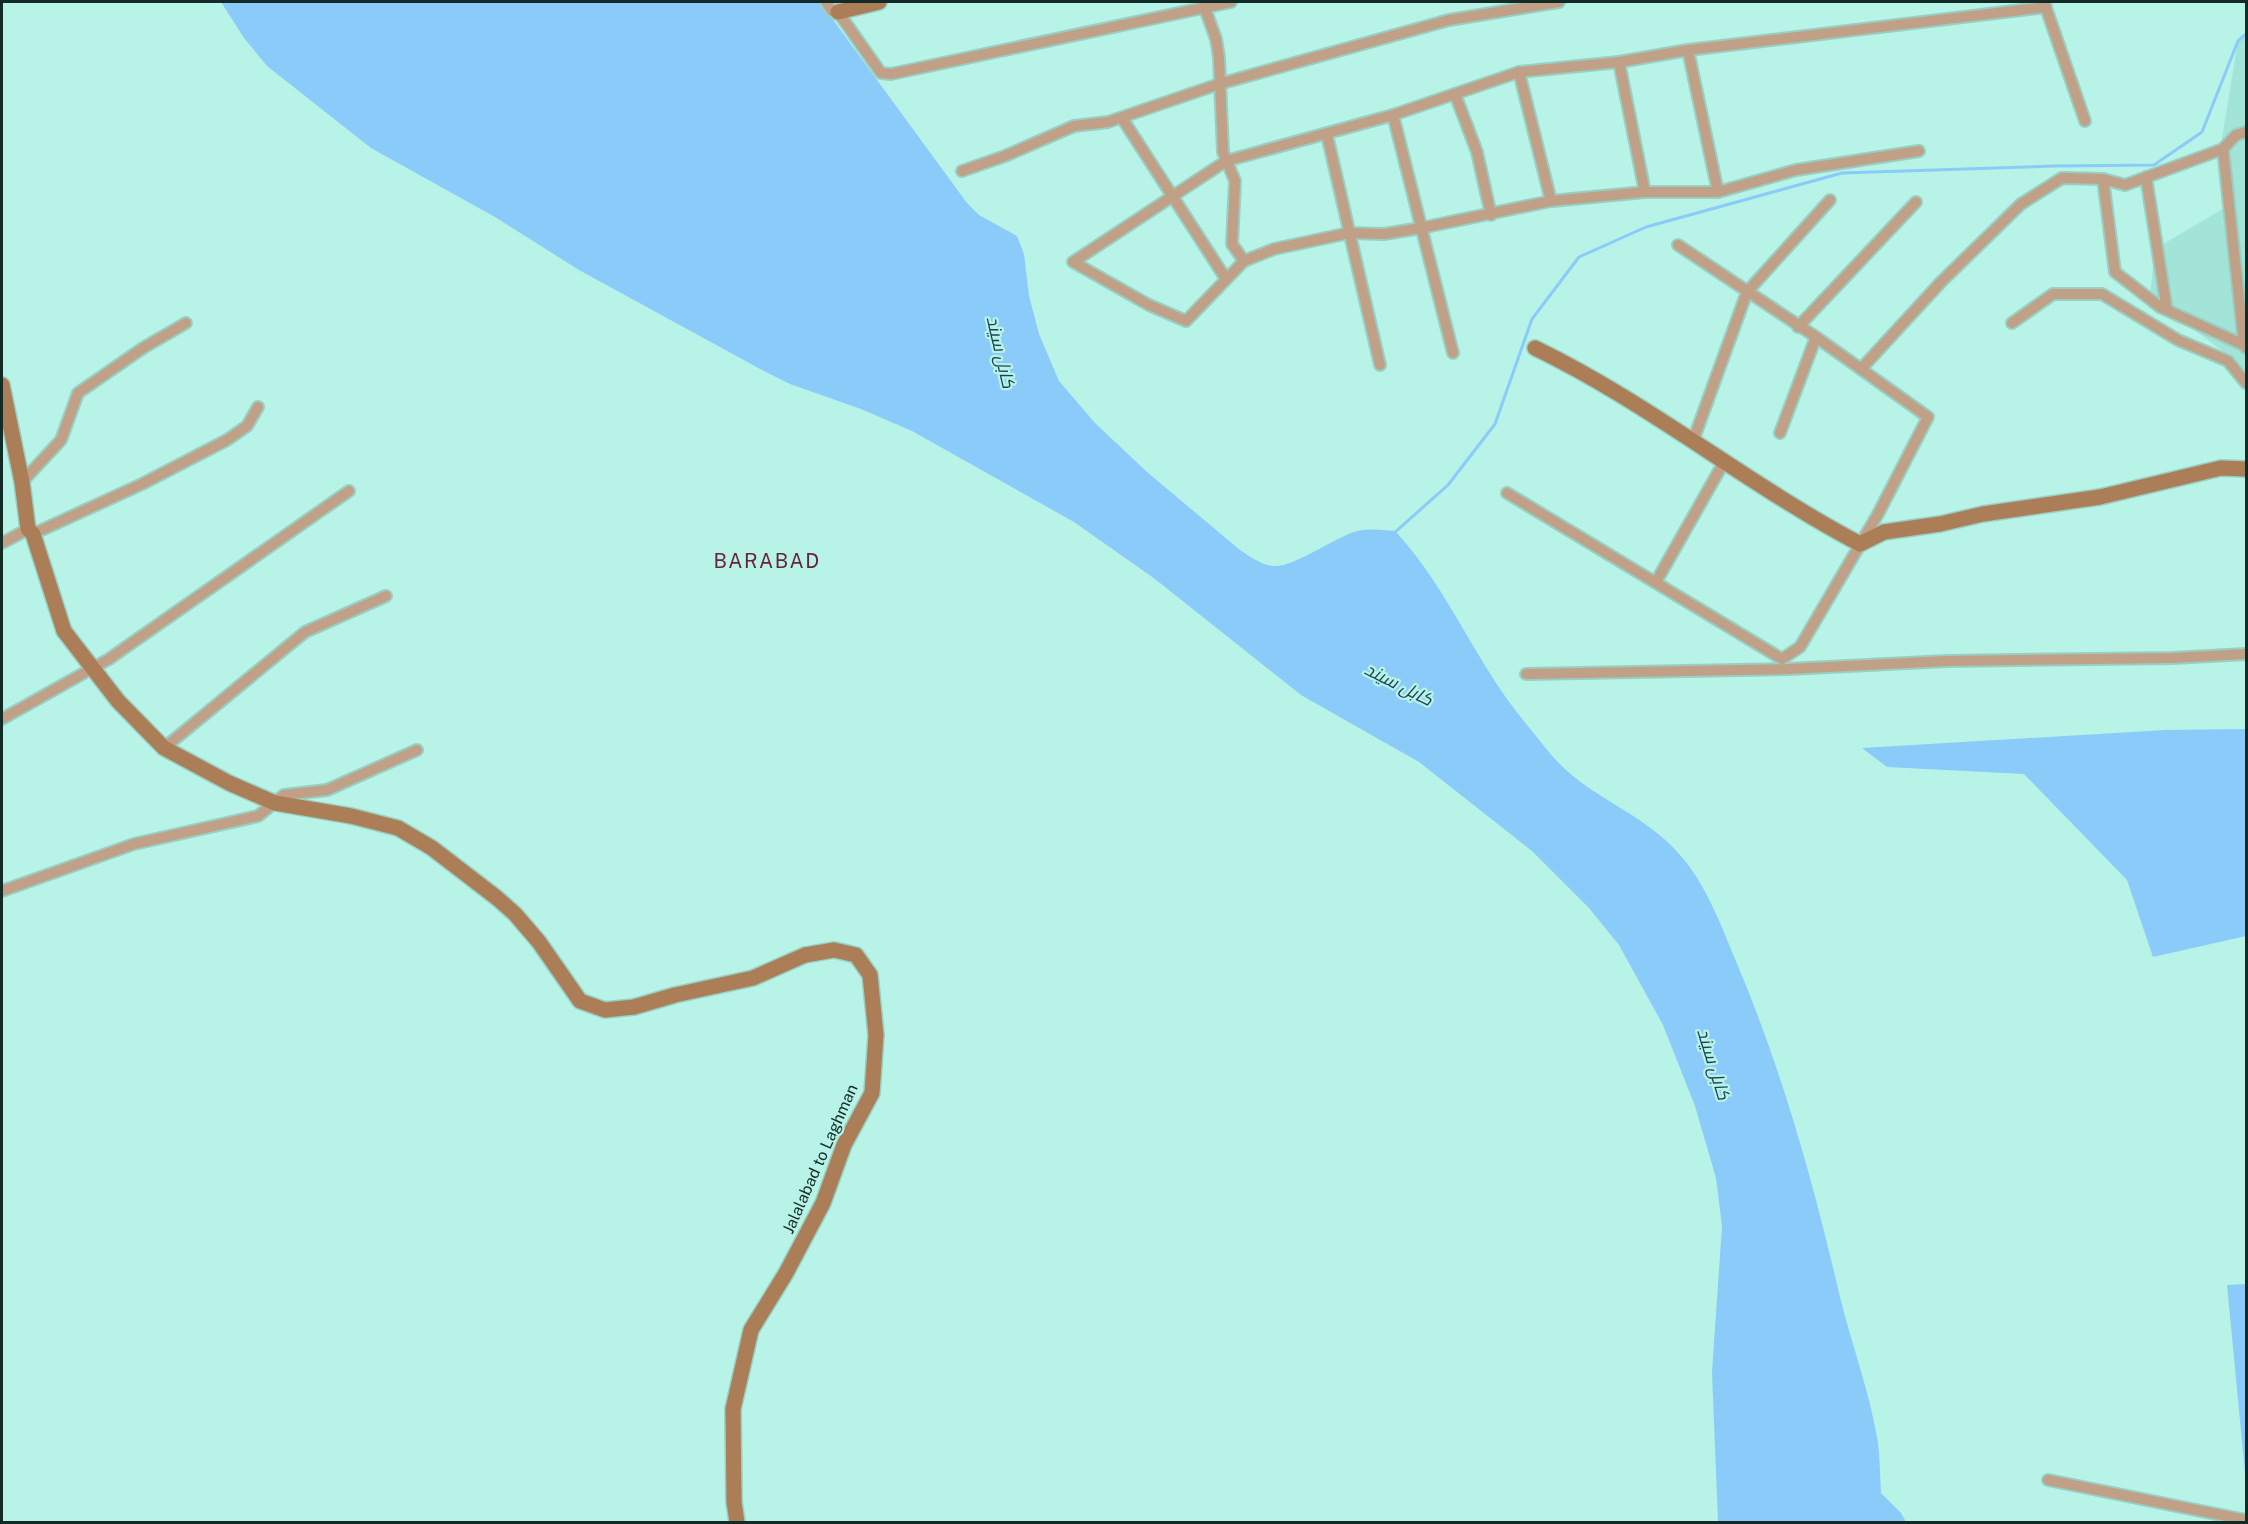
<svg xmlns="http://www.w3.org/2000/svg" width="2248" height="1524" font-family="'Public Sans',Cairo,sans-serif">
	<rect width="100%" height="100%" fill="#b7f3e6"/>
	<path fill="#a2e5d8" d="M2246,37V374L2224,352L2150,297L2155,249L2226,207L2220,150L2238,41Z"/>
	<g fill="#8bcbf9">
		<path d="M221,2H820L967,203L979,215L1017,236L1024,254L1029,296L1039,334L1059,381L1095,423L1147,472L1240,550C1249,556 1261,565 1273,566C1293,568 1332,539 1354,532C1368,528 1381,530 1395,531C1435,574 1460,626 1491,675C1507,702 1529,727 1548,751C1589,802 1649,811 1689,866C1711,896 1724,933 1738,966C1783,1073 1814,1185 1840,1297C1852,1346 1870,1393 1878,1443C1880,1459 1880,1476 1881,1493L1901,1513L1906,1522H1718L1712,1372L1722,1226L1716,1178L1695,1106L1663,1025L1619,945L1589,908L1532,851L1419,762L1301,695L1155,579L1074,522L912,431L861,409L790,384L762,370L579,270L495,217L371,148L267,66L244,38Z"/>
		<path d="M2246,729V936L2153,957L2127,880L2024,774L1887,767L1862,748L2165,730Z"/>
		<path d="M2246,1284V1483L2227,1285Z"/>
	</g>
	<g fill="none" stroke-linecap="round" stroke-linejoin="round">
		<path stroke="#8bcbf9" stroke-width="3" d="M1393,534L1448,485L1495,424L1532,319L1579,257L1646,227L1842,173L2054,166L2154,165L2202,132L2238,41L2246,34"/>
		<defs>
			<g id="street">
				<path d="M826,2L832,11L838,12L881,73L891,74L1231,2"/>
				<path d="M2044,2L2085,121"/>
				<path d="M1203,3L1216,39L1219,58L1223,152L1235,181L1232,244L1244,261"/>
				<path d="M1688,50L1718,192"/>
				<path d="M1619,62L1645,192"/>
				<path d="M1519,72L1551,201"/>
				<path d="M1455,94L1477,152L1491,215"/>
				<path d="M1393,115L1453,353"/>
				<path d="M1122,118L1226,279"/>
				<path d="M1327,135L1380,365"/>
				<path d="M2223,149L2244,345"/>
				<path d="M1919,151L1796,170L1718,192H1645L1551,201L1421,228L1384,234L1349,233L1274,249L1244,261L1186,321L1149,305L1073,262L1226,161L1393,115L1519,72L1619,62L1688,50L2046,7"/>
				<path d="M962,171L1005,156L1074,126L1108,122L1219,84L1449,20L1559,2"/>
				<path d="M2146,177L2167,310"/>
				<path d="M2103,179L2115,272L2160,307L2244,345L2246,348"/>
				<path d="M2012,323L2053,294H2102L2178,340L2228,361L2246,383"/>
				<path d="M1798,327L1916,202"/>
				<path d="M1861,369L1941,282L2021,204L2062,178L2103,179L2125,185L2223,149L2236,135L2246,132"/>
				<path d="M1780,433L1816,337"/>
				<path d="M1693,441L1747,292L1830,200"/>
				<path d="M22,482L61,440L78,393L143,348L186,323"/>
				<path d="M1507,493L1782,659L1800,647L1878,514L1928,417L1816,337L1678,245"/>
				<path d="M33,534L142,484L227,440L247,426L258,407"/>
				<path d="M2,543L28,529"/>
				<path d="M1656,582L1724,462"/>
				<path d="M1526,674L1788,669L1947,661L2172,658L2246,654"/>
				<path d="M2,719L109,659L349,491"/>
				<path d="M164,748L305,632L386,596"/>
				<path d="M2,891L134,844L258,816L284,795L327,790L417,750"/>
				<path d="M2048,1480L2246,1520"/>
			</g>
			<g id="secondary">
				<path d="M838,12L879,2"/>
				<path d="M1535,348C1649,403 1748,485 1860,544L1884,532L1940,524L1983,514L2100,497L2221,468L2246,469"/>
				<path d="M2,385L22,482L28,529L33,534L64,631L118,701L164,748L229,783L275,803L351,816L398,828L432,848L497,898L515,914L539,942L580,1001L605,1010L634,1007L675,995L753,978L805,955L834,950L856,955L870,975L876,1035L872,1093L844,1145L823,1203L786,1273L751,1330L733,1409L734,1502L737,1522"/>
			</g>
		</defs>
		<use href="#street" stroke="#99cfc3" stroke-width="14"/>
		<use href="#secondary" stroke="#99cfc3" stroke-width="18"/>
		<use href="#street" stroke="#c0a087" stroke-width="10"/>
		<use href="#secondary" stroke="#ac7e58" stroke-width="15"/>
	</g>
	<g text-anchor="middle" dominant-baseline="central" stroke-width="4.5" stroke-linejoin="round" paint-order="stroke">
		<g font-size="16" fill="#132b26" stroke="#b7f3e6">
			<text transform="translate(820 1159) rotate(-66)">Jalalabad to Laghman</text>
		</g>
		<g font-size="18" font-style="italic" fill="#1a3e55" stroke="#b7f3e6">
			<text transform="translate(1001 352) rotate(77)">کابل سيند</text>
			<text transform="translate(1399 684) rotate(27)">کابل سيند</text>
			<text transform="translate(1714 1064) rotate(73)">کابل سيند</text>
		</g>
		<g font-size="20" letter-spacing="1.5" fill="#67233c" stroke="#b7f3e6">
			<text x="767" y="561">BARABAD</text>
		</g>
	</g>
	<rect width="2248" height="1524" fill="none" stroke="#132b26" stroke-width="6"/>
</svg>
